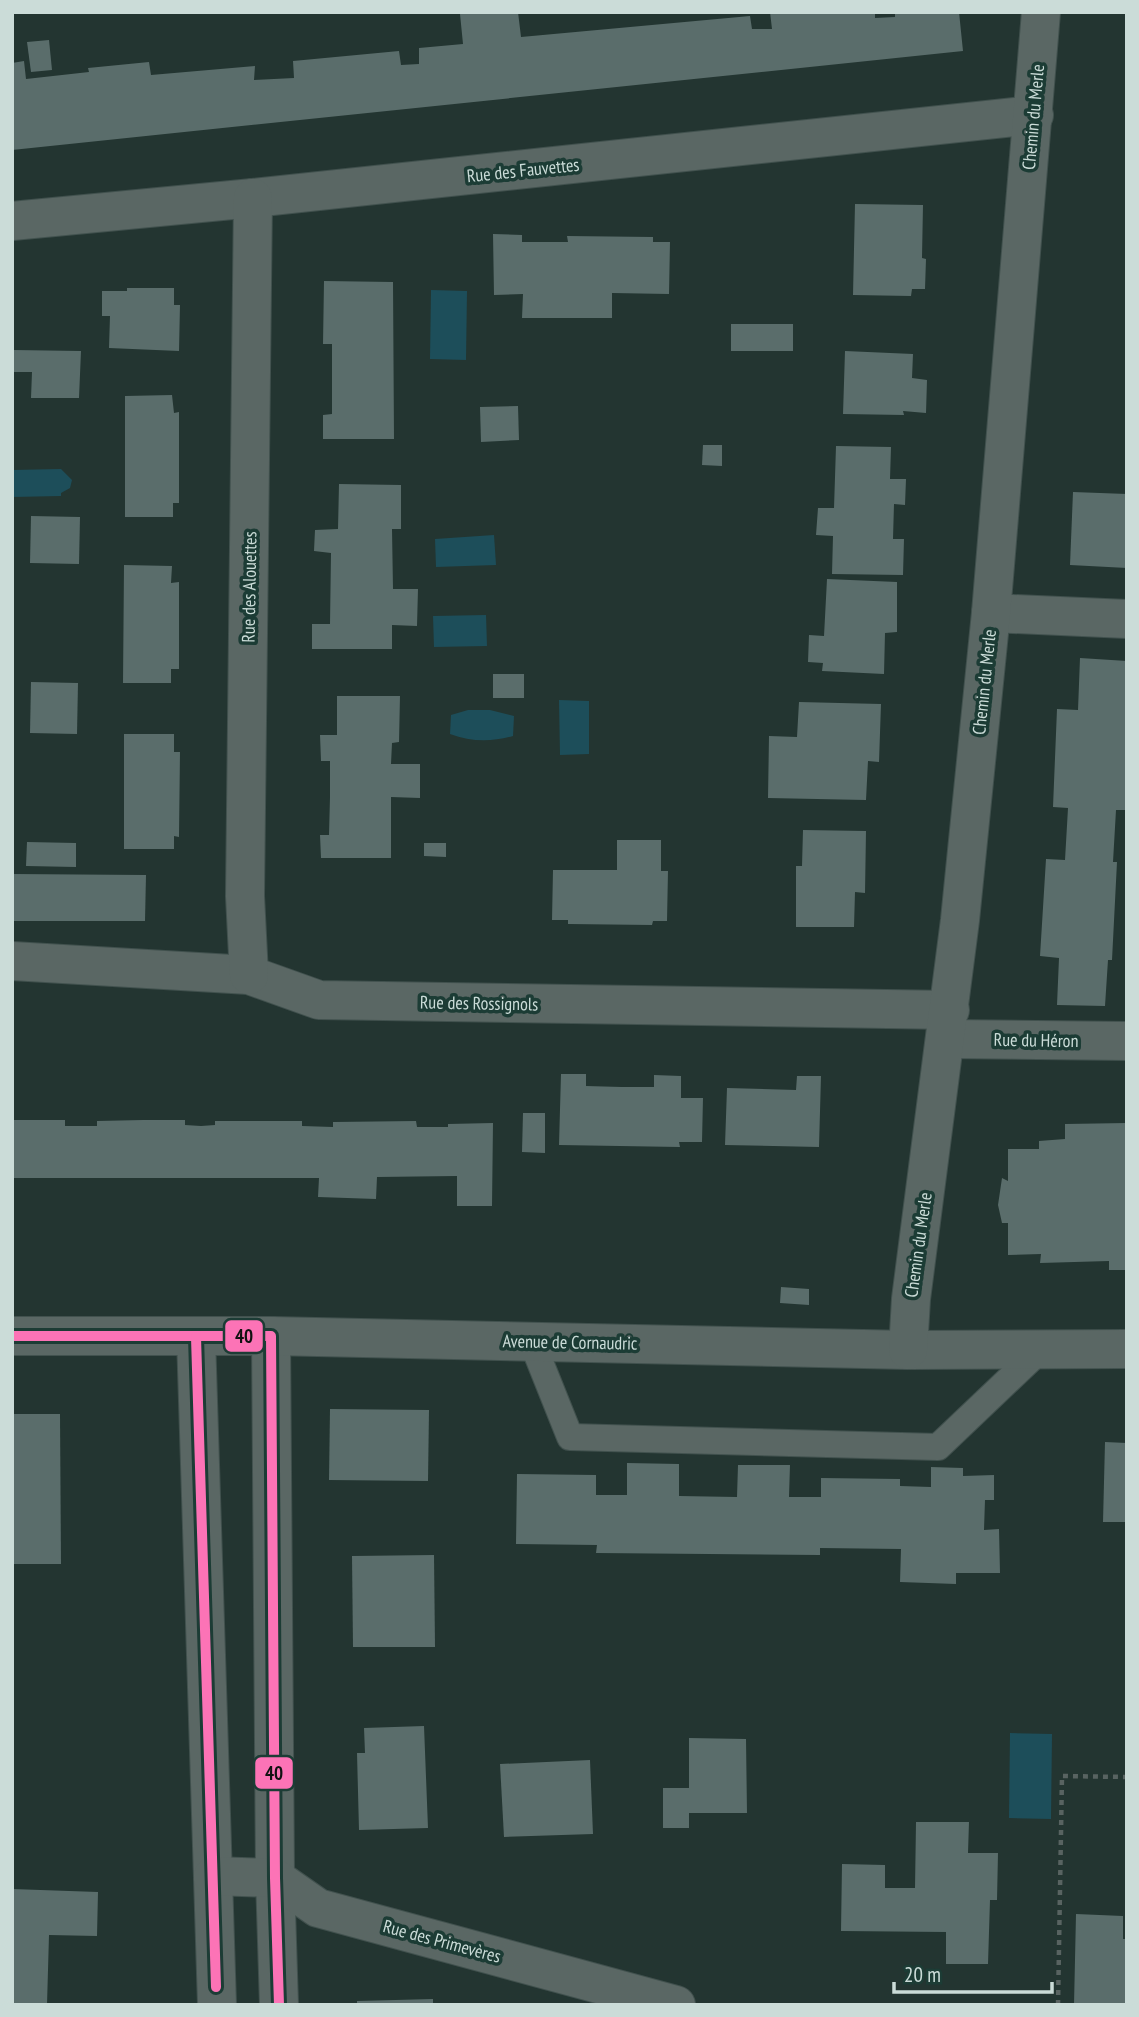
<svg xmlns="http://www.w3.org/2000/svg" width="1139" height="2017" font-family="'PT Sans Narrow',sans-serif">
	<rect width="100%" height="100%" fill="#233531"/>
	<g fill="#1d4e5a">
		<path d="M431,290L467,291L466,360L430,359Z"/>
		<path d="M61,469L72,480L70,488L61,493V496L12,497V470Z"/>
		<path d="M494,535L496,565L436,567L435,539Z"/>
		<path d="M486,615L487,646L434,647L433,616Z"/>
		<path d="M559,700L589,701V754L560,755Z"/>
		<path d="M468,710H490L514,716L513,736C492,742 471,742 450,734L451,715Z"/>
		<path d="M1010,1733L1052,1734L1051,1819L1009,1818Z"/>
	</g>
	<g fill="#5a6d6b">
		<path d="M478,12H518L521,37L750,16L752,29H772L770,12H875V18L895,17V12H959L963,51L12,150V63L24,61L26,79L89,72L88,68L149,62L151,75L255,66L254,80L294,78L293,61L399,51L401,65L419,64V48L463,44L460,14Z"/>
		<path d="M49,40L52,70L31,72L27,42Z"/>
		<path d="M855,204L923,205L922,258L926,259L925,289H912L911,296L853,295Z"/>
		<path d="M493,234L522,235V242H568L567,236L653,237V242H670L669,294L612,293V318H522L523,294L494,295Z"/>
		<path d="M324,281L393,282L394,439H323V415L332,414V344H323Z"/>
		<path d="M127,288H174V305H180L179,351L109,348L110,316H102V291H127Z"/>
		<rect x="731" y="324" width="62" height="27"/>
		<path d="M13,350L81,351L79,398H31L32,372H14Z"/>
		<path d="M845,351L913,354L912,378L927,380L926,413L903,411L904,415L843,414Z"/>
		<path d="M172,395L174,413L179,412V503H173V517H125V396Z"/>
		<path d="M518,406L519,440L481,442L480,407Z"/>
		<path d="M703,445H722V466L702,465Z"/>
		<path d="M836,446L891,447L890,479H906L905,505L894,504L893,539H904L903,575L832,574L833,536L816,535L818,508H834Z"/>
		<path d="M339,484L401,485V529H392L393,589H418L417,626L392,625V649H312V624H330L331,553L314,551L315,530L338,529Z"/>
		<path d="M1073,492L1127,494V568L1070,565Z"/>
		<path d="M31,516L80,517L79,564L30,563Z"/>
		<path d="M124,565L172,566L171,583L179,582V669H171V683H123Z"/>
		<path d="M827,579L897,582V632L885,633L884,674L822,671L823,663L808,662L809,635L824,636Z"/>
		<path d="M1080,658L1127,661L1125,810H1116L1113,862H1117L1112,960H1108L1105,1006L1057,1005L1059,958L1040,956L1046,859L1065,860L1068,808L1053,807L1057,709L1078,710Z"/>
		<rect x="493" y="674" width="31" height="24"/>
		<path d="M31,682L78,683L77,734L30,733Z"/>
		<path d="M337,696H400L399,742L392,743L391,764H420V798L391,797V858H321L320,835H329L330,797V761H321L320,735H337Z"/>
		<path d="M799,702L881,704L879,762L868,761L866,800L768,798L769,736L797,737Z"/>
		<path d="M124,734H174V752H180L179,837L174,836V849H124Z"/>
		<path d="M803,830L866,831L865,893L855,892L854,927H796V866H802Z"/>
		<path d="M617,840H661V871H668L667,921H653L652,925L568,924V920H552L553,870H617Z"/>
		<path d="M27,842L76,843V867L26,866Z"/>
		<path d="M424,843H446V857L424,856Z"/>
		<path d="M12,874L146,875L145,921H12Z"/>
		<path d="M561,1074H586V1086L622,1087H654V1075L681,1076V1098H703L702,1142H679L680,1147L559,1145Z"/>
		<path d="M797,1076H821L819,1147L725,1145L727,1088L796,1090Z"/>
		<path d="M523,1113H545V1153L522,1152Z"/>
		<path d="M12,1120H65V1126H97V1121L143,1120H185V1125L201,1126L215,1125V1121H302V1126L333,1127V1122L416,1121L417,1127H448V1124L493,1123L492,1206H457V1176L377,1177L376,1199L318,1197L319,1178H12Z"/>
		<path d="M1127,1123V1270H1109V1261L1040,1263L1041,1254L1008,1255V1223H1002L998,1205L1002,1178L1008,1181V1149H1039V1141L1065,1139V1124Z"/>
		<path d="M781,1287L809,1289V1305L780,1303Z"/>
		<path d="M330,1409L429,1410L428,1481L329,1480Z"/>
		<path d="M12,1414H60L61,1564H12Z"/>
		<path d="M1105,1442L1127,1443V1522H1103Z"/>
		<path d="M627,1463L679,1464V1496L737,1497L738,1465H790L789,1497H821V1478L900,1479V1486L931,1487V1467L963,1468V1476L994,1475V1500H985L984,1530L999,1529L1000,1573H956V1584L900,1582L901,1549L820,1548V1555L596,1553L597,1545L516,1544L517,1474L596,1475V1495H627Z"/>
		<path d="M434,1555L435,1647H353L352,1556Z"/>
		<path d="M424,1726L428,1828L359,1830L357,1753H365L364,1728Z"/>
		<path d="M689,1738L746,1739L747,1813H689V1828H663V1788H689Z"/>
		<path d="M590,1760L593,1834L504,1837L500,1764Z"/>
		<path d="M916,1822H969L968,1853H998L997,1900H990L988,1964H946V1932L841,1931L842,1864L885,1865V1888H915Z"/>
		<path d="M12,1889L98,1892L97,1936L49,1935L47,2005H12Z"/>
		<path d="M1076,1914L1123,1916V1939H1127V2005H1074Z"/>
		<path d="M433,1999V2005H357V2001Z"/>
	</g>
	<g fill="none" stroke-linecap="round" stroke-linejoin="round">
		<defs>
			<path id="service" d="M532,1342L570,1437L938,1447L1040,1350"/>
			<g id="minor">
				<path d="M12,221L253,198L1034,115"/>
				<path d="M991,613L1127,619"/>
				<path d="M12,961L249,975L319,1000L950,1010"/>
				<path d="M249,975L245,896L253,198"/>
				<path d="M946,1039L1127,1041"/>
				<path d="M271,1336L275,1878L279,2005"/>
				<path d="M196,1337L217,2005"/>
				<path d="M213,1876L275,1878L318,1908L676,2005"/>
			</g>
			<g id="tertiary">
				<path d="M12,1336H271L908,1350L1127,1349"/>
				<path d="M908,1350L911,1299L960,920L991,613L1041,12"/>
			</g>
		</defs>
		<use href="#service" stroke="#41514e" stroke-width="28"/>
		<use href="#minor" stroke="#41514e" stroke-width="40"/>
		<use href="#tertiary" stroke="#41514e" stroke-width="40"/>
		<path stroke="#586361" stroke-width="4.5" stroke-dasharray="5 5" stroke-linecap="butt" d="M1058,2005L1062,1776L1127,1777"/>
		<use href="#service" stroke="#5a6764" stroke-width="26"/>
		<use href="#minor" stroke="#5a6764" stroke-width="38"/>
		<use href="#tertiary" stroke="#5a6764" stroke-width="38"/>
		<defs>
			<g id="bus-1">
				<path d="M12,1336H271L275,1878L279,2005"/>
				<path d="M196,1337L216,1987"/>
			</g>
		</defs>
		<use href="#bus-1" stroke="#1c3c35" stroke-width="16"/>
		<use href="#bus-1" stroke="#fc73b6" stroke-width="10"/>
	</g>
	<g text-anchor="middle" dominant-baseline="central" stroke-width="7" stroke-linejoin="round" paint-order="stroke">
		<g font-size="18" fill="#cbdcd8" stroke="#1c3c35">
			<text transform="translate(1033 117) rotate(-85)">Chemin du Merle</text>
			<text transform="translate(523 170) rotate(-6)">Rue des Fauvettes</text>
			<text transform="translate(249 587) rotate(-89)">Rue des Alouettes</text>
			<text transform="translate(984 682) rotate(-84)">Chemin du Merle</text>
			<text transform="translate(479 1003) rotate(1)">Rue des Rossignols</text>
			<text transform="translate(1036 1040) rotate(1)">Rue du Héron</text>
			<text transform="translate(918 1245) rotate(-82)">Chemin du Merle</text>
			<text transform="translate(570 1342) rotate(1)">Avenue de Cornaudric</text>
			<text transform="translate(442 1941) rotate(15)">Rue des Primevères</text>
		</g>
	</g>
	<g stroke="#1c3c35" stroke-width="2.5">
		<rect x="224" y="1319" width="40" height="34" rx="7" fill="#fc73b6"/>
		<rect x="254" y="1756" width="40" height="34" rx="7" fill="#fc73b6"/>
	</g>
	<g font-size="19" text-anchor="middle" font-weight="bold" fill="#111">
		<text x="244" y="1343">40</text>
		<text x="274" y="1780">40</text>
	</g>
	<rect width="1139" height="2017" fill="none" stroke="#cbdcd8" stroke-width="28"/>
	<path d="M894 1982v10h158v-10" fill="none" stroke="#cbdcd8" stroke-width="3.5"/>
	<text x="904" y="1982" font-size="21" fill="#cbdcd8" stroke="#1c3c35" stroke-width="5" paint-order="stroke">20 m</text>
</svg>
